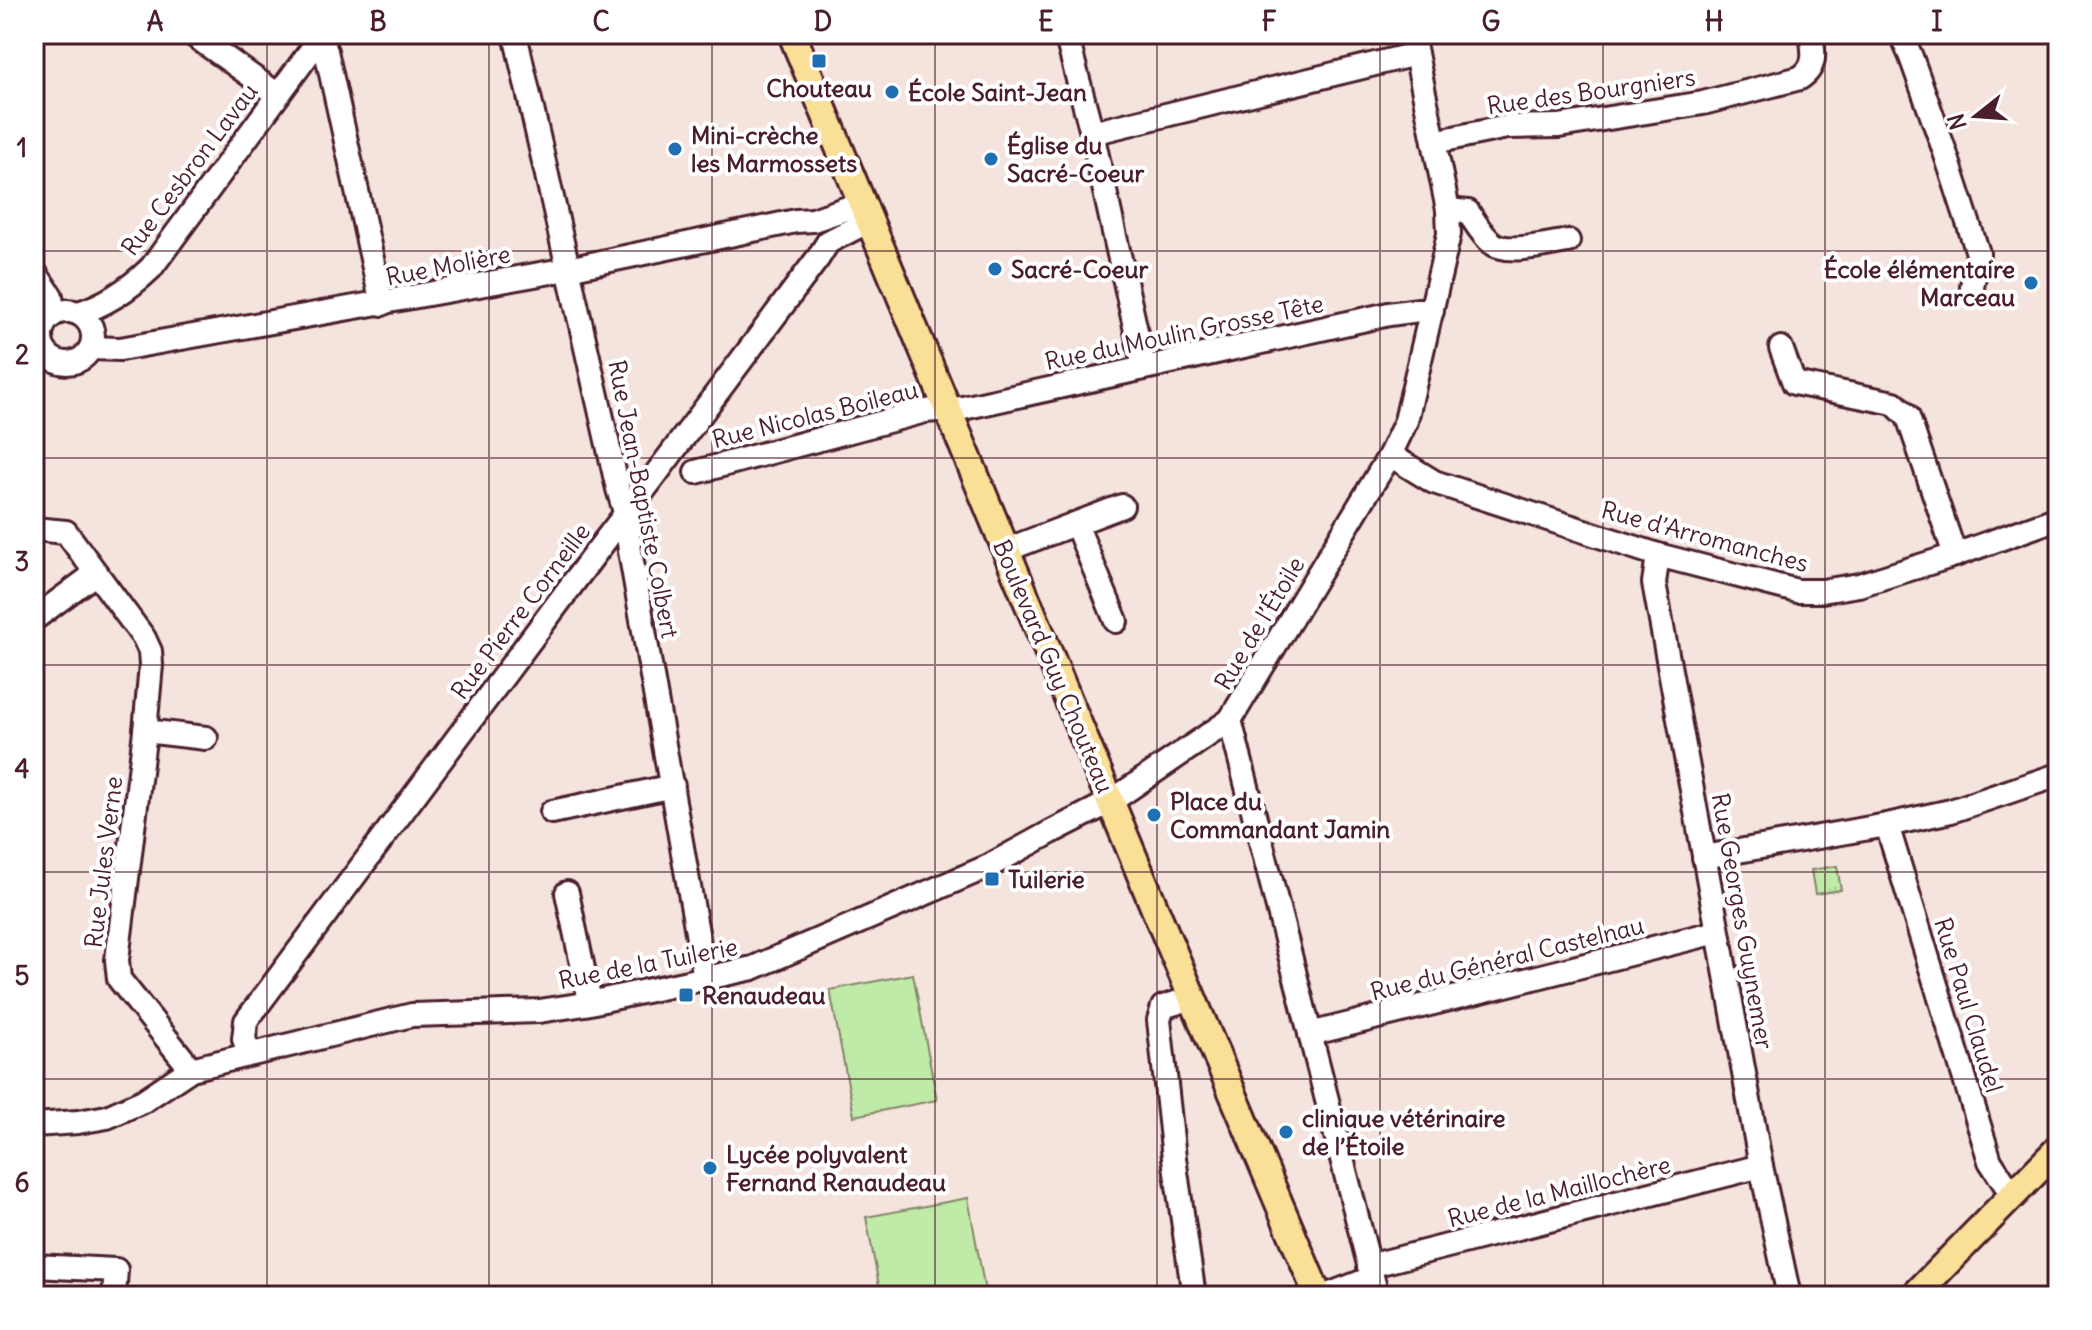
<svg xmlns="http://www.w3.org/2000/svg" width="2092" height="1330" font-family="Delius,sans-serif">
	<defs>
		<pattern id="park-tufts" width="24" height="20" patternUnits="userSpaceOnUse" patternTransform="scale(2)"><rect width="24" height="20" fill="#bfeaa7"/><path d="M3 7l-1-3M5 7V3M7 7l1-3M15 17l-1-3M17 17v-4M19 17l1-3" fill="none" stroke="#a6c890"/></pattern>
	</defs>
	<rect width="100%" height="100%" fill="#f4e4dd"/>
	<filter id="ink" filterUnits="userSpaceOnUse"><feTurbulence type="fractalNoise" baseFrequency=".0125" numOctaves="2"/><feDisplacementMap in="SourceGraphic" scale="16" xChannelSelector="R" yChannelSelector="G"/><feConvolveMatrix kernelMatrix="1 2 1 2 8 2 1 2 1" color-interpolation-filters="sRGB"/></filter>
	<g filter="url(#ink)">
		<path fill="url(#park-tufts)" stroke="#848469" stroke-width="2" d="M1837,866L1841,890L1815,894L1811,870Z"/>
		<g fill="#bfeaa7" stroke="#848469" stroke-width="2">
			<path d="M913,974L937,1100L854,1116L830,990Z"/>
			<path d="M968,1198L986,1296H881L866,1217Z"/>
		</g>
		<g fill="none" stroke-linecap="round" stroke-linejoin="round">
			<defs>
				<g id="minor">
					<path d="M192,34L278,95"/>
					<path d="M515,34L618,489L626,515L630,551L705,978"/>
					<path d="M1066,34L1092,133L1144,367"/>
					<path d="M1901,34L1911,57L1945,152L1978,253L1972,287"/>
					<path d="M320,38L326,51L382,304"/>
					<path d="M1092,133L1416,54"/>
					<path d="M1434,142L1507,127L1559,126L1703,103L1800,78C1817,67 1814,52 1811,34"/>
					<path d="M1448,210L1468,212C1475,222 1482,235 1492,243C1507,255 1549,244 1568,241"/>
					<path d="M34,271L51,296L53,314"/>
					<circle cx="67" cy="337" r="26"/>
					<path d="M78,313C106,305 130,288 151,268L323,34"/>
					<path d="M91,348L120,349L568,269L796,221L813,220L862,203"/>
					<path d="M1781,348L1794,383L1894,403L1908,417L1955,555"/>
					<path d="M1390,455L1434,482L1658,555L1797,591H1822L1859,585L1955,555L2058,518"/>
					<path d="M696,472L925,411L963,408L1389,314L1419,310L1432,311"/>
					<path d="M1076,524L1116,621"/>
					<path d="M34,529L66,532L144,638L150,651L151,665L145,731L117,960L119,979L191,1069"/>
					<path d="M1006,550L1122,506"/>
					<path d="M1658,555L1654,583L1761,1166L1789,1296"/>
					<path d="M34,619L96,573"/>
					<path d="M1230,720L1377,1296"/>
					<path d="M145,731L206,738"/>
					<path d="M552,812L673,786"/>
					<path d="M1887,825L1990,1161L2005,1184L2015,1193"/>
					<path d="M1704,857L1887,825L1951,811L2058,775"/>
					<path d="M567,893L590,1002"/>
					<path d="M1192,998L1163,1007L1159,1020L1174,1158L1194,1296"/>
					<path d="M1310,1034L1717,932"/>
					<path d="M249,1053L244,1039L246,1021L597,551L650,482L818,258L828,242L869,221"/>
					<path d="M34,1125L78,1122L107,1117L143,1101L191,1069L412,1015L539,1011L585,1004L753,968L989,866L1051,832L1110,802L1230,720L1390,455L1406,421L1449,234L1448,210L1412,34"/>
					<path d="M34,1266L116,1270L114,1296"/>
					<path d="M1369,1266L1761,1166"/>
					<path d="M1325,1296L1372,1278"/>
				</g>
				<g id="major">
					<path d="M792,34L1155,909L1318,1296"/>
					<path d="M1914,1296L2058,1149"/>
				</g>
			</defs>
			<use href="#minor" stroke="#4a1f2b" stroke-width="28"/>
			<use href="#major" stroke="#4a1f2b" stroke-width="32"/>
			<use href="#minor" stroke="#fff" stroke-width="22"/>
			<use href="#major" stroke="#fadf96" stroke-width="26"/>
		</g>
	</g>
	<path fill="none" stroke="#4a1f2b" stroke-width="2" stroke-opacity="0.55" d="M267,34V1296M489,34V1296M712,34V1296M935,34V1296M1157,34V1296M1380,34V1296M1603,34V1296M1825,34V1296M34,251H2058M34,458H2058M34,665H2058M34,872H2058M34,1079H2058"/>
	<g fill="#1f6fb2" stroke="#fff" stroke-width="3">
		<rect x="811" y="53" width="16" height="16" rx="4"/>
		<circle cx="892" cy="92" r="8"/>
		<circle cx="675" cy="149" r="8"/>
		<circle cx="991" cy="159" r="8"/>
		<circle cx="995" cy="269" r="8"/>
		<circle cx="2031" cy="283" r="8"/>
		<circle cx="1154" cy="815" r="8"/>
		<rect x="984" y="871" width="16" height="16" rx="4"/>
		<rect x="678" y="987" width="16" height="16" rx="4"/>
		<circle cx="1286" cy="1132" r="8"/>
		<circle cx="710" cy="1168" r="8"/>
	</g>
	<g text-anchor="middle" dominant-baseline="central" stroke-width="8" stroke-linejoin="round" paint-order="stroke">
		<g font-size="24" font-weight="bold" fill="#4a1f2b" stroke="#fff" text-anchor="start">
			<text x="819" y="88" text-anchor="middle">Chouteau</text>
			<text x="908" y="92">École Saint-Jean</text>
			<text x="691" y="135">Mini-crèche<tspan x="691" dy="28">les Marmossets</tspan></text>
			<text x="1007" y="145">Église du<tspan x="1007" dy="28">Sacré-Coeur</tspan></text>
			<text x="1011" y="269">Sacré-Coeur</text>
			<text x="2015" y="269" text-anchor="end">École élémentaire<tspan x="2015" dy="28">Marceau</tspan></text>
			<text x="1170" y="801">Place du<tspan x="1170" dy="28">Commandant Jamin</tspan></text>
			<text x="1008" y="879">Tuilerie</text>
			<text x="702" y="995">Renaudeau</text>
			<text x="1302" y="1118">clinique vétérinaire<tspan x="1302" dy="28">de l’Étoile</tspan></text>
			<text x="726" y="1154">Lycée polyvalent<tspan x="726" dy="28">Fernand Renaudeau</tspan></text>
		</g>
		<g font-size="24" fill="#4a1f2b" stroke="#fff">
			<text transform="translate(1591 91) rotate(-8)">Rue des Bourgniers</text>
			<text transform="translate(189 169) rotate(-53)">Rue Cesbron Lavau</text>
			<text transform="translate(448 265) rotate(-11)">Rue Molière</text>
			<text transform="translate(1184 332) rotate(-12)">Rue du Moulin Grosse Tête</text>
			<text transform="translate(815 414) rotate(-14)">Rue Nicolas Boileau</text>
			<text transform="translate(644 499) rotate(79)">Rue Jean-Baptiste Colbert</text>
			<text transform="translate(1705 536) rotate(15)">Rue d’Arromanches</text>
			<text transform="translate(520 611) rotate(-53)">Rue Pierre Corneille</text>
			<text transform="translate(1259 623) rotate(-59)">Rue de l’Étoile</text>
			<text transform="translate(1054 666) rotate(67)">Boulevard Guy Chouteau</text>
			<text transform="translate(103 862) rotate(-83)">Rue Jules Verne</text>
			<text transform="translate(1743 921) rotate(80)">Rue Georges Guynemer</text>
			<text transform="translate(1507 958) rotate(-14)">Rue du Général Castelnau</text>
			<text transform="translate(648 963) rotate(-11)">Rue de la Tuilerie</text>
			<text transform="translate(1969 1005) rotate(73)">Rue Paul Claudel</text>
			<text transform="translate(1559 1191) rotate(-14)">Rue de la Maillochère</text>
		</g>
	</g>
	<rect width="2092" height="1330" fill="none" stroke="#fff" stroke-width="88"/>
	<g transform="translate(1976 116) rotate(253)" stroke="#ffffff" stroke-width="6" paint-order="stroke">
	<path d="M0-6L14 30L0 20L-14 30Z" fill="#4a1f2b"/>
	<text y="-12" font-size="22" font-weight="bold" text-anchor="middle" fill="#4a1f2b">N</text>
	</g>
	<rect x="44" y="44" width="2004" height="1242" fill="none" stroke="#4a1f2b" stroke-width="3"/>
	<g font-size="26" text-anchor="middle" font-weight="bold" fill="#4a1f2b">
		<text x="155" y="31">A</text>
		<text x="378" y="31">B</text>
		<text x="601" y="31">C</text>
		<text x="823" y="31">D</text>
		<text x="1046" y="31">E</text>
		<text x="1269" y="31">F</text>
		<text x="1491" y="31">G</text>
		<text x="1714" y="31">H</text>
		<text x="1937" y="31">I</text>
		<text x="22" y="157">1</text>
		<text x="22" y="364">2</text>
		<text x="22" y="571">3</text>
		<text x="22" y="778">4</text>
		<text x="22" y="985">5</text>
		<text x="22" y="1192">6</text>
	</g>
</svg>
